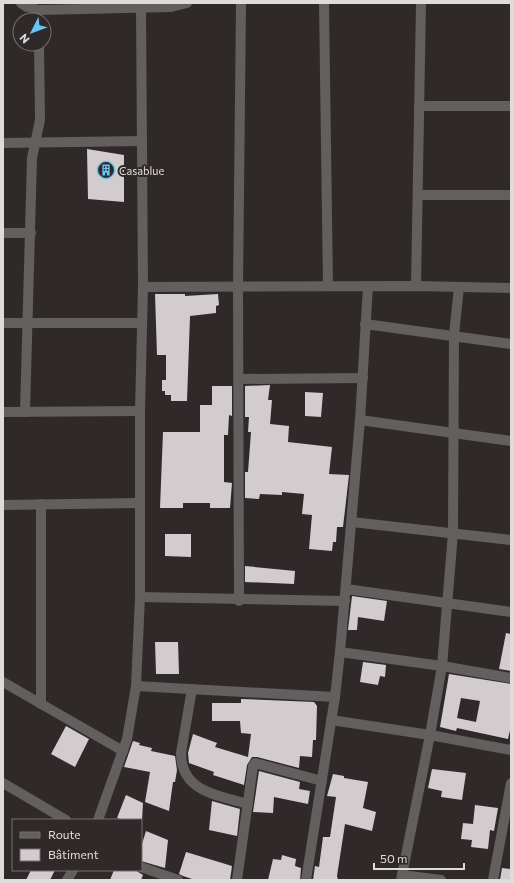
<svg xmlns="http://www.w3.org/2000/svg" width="514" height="883" font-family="Commissioner,sans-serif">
	<rect width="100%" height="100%" fill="#302929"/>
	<g fill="#d3cccf" fill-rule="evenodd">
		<path d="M87,149L124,155V202L88,199Z"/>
		<path d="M155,294H185V296L218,294L219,305L216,306V313L190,316L187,401H171V395H165V391H162V380H166V355H157Z"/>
		<path d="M270,385L268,400H272L270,424L289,426L288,442L332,447L329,474L349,475L343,527H337L336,542H333L332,551L309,549L312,515L302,514L304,494L282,492V495L260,494L259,499L245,498V472H248L251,432H248L249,417H245V386Z"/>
		<path d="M212,386H232V416L229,415L228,435H224V482L232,483L230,508H210V503H183V508H160L163,432H200V405H212Z"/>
		<path d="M305,392L323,393L321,417L305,416Z"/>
		<path d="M165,534H191V557L165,556Z"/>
		<path d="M245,566L295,571L294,584L245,582Z"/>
		<path d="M352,596L387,601L384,621L358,617L357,630H348Z"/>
		<path d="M506,633L511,634V671L499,669Z"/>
		<path d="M155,642H178L179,674H156Z"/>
		<path d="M363,662L386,665L385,677L380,676L378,685L360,682Z"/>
		<path d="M449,674L511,684V726L508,739L457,728L456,731L440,727ZM461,698L480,701L476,722L457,718Z"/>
		<path d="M241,699L314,702L317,706L316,740H313L312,757L300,756L299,768L257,757H252L247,765L244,785L213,775L214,772L189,763L188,753L193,734L217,743L215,747L248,757L251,734L241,733L240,721H212V703H241Z"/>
		<path d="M66,726L89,739L75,767L51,754Z"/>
		<path d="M133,741L140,743L139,745L152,748L151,751L175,756L177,770L175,782H173L169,811L145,802L150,772L124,767Z"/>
		<path d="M432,769L466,773L462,800L441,797L442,791L428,788Z"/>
		<path d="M259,771L300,782L299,789L310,791L308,804L274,797L273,813L253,812Z"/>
		<path d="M333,774L344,776V778L368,782L363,808L376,812L372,831L345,824L337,876L338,880H313L315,866L319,867L323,837H330L336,797L327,796Z"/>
		<path d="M126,795L143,803L142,820H123L117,818Z"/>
		<path d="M212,801L240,809L237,836L209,830Z"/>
		<path d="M475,805L498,808L494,831L490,830L488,849L471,847L472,840L461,839L463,823L473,824Z"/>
		<path d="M146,831L168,840L165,868L141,861V847Z"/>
		<path d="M186,852L232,866L230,880H195L183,876L179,874Z"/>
		<path d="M282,855L296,859L295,866L301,868L300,880H268L273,859L281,860Z"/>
		<path d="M502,868L511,869V880H500Z"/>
		<path d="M31,870H55L50,880H26Z"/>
		<path d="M114,870H135L143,875L141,880H110Z"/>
	</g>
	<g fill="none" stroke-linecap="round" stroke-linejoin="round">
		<g stroke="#625f5e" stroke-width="10">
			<path d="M21,3L27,7L39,10L171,7L187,3"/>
			<path d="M324,3L328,286"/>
			<path d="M419,106H511"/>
			<path d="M3,143L142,141"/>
			<path d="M418,195H511"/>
			<path d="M3,233H31"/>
			<path d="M416,286L421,3"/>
			<path d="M143,287L416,286L511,288"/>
			<path d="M3,323H142"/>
			<path d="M365,324L511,344"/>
			<path d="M239,379L363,378"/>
			<path d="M3,412L140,411"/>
			<path d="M25,412L32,158L40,120L39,44"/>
			<path d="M360,420L511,441"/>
			<path d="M3,505L139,503"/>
			<path d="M352,522L511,540"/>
			<path d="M346,589L511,612"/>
			<path d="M140,597L345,601"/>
			<path d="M239,601L238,288L241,3"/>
			<path d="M340,652L442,666L511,678"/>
			<path d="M3,682L123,751"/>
			<path d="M136,686L335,697"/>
			<path d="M192,689L181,753C181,792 218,795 248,804"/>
			<path d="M41,704V504"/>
			<path d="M331,720L430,735L511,750"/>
			<path d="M3,783L66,820"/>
			<path d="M98,820L127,739L136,686L140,597V411L143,287L141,9"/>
			<path d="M141,867L178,880"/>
			<path d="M402,875L441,880"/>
			<path d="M67,880L73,870"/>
			<path d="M237,880L253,766L255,763L322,781"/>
			<path d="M306,880L335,697L340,652L360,420L368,286"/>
			<path d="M401,880L430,735L442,666L453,533L454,335L459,287"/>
			<path d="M493,880L511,783"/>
		</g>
	</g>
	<defs>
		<symbol id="building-ring" viewBox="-11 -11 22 22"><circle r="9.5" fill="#302929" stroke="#68c4f0" stroke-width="1.5"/><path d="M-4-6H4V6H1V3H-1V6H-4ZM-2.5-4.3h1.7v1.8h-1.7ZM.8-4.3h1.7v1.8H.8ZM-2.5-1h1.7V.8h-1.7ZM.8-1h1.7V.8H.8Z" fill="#68c4f0"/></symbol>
	</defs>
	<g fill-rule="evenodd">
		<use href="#building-ring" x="96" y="160" width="20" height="20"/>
	</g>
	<g text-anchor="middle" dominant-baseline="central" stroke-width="4" stroke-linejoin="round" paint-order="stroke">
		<g font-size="11" fill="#e0dbdb" stroke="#302929" text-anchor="start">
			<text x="119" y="170">Casablue</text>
		</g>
	</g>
	<rect width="514" height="883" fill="none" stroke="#e0dbdb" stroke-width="8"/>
	<rect x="12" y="819" width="130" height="52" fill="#302929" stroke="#767070"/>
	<rect x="20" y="832" width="20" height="6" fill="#625f5e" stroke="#767070"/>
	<text x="48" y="839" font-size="12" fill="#e0dbdb">Route</text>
	<rect x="20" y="849" width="20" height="12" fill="#d3cccf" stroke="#767070"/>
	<text x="48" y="859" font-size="12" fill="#e0dbdb">Bâtiment</text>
	<g transform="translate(32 32) rotate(228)"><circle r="19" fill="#302929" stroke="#767070"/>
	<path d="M0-3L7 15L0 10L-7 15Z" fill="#68c4f0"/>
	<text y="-6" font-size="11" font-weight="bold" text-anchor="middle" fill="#e0dbdb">N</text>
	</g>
	<path d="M374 863v6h90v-6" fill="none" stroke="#e0dbdb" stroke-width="2"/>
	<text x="380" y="863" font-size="12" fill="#e0dbdb" stroke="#302929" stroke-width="3" paint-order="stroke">50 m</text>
</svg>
